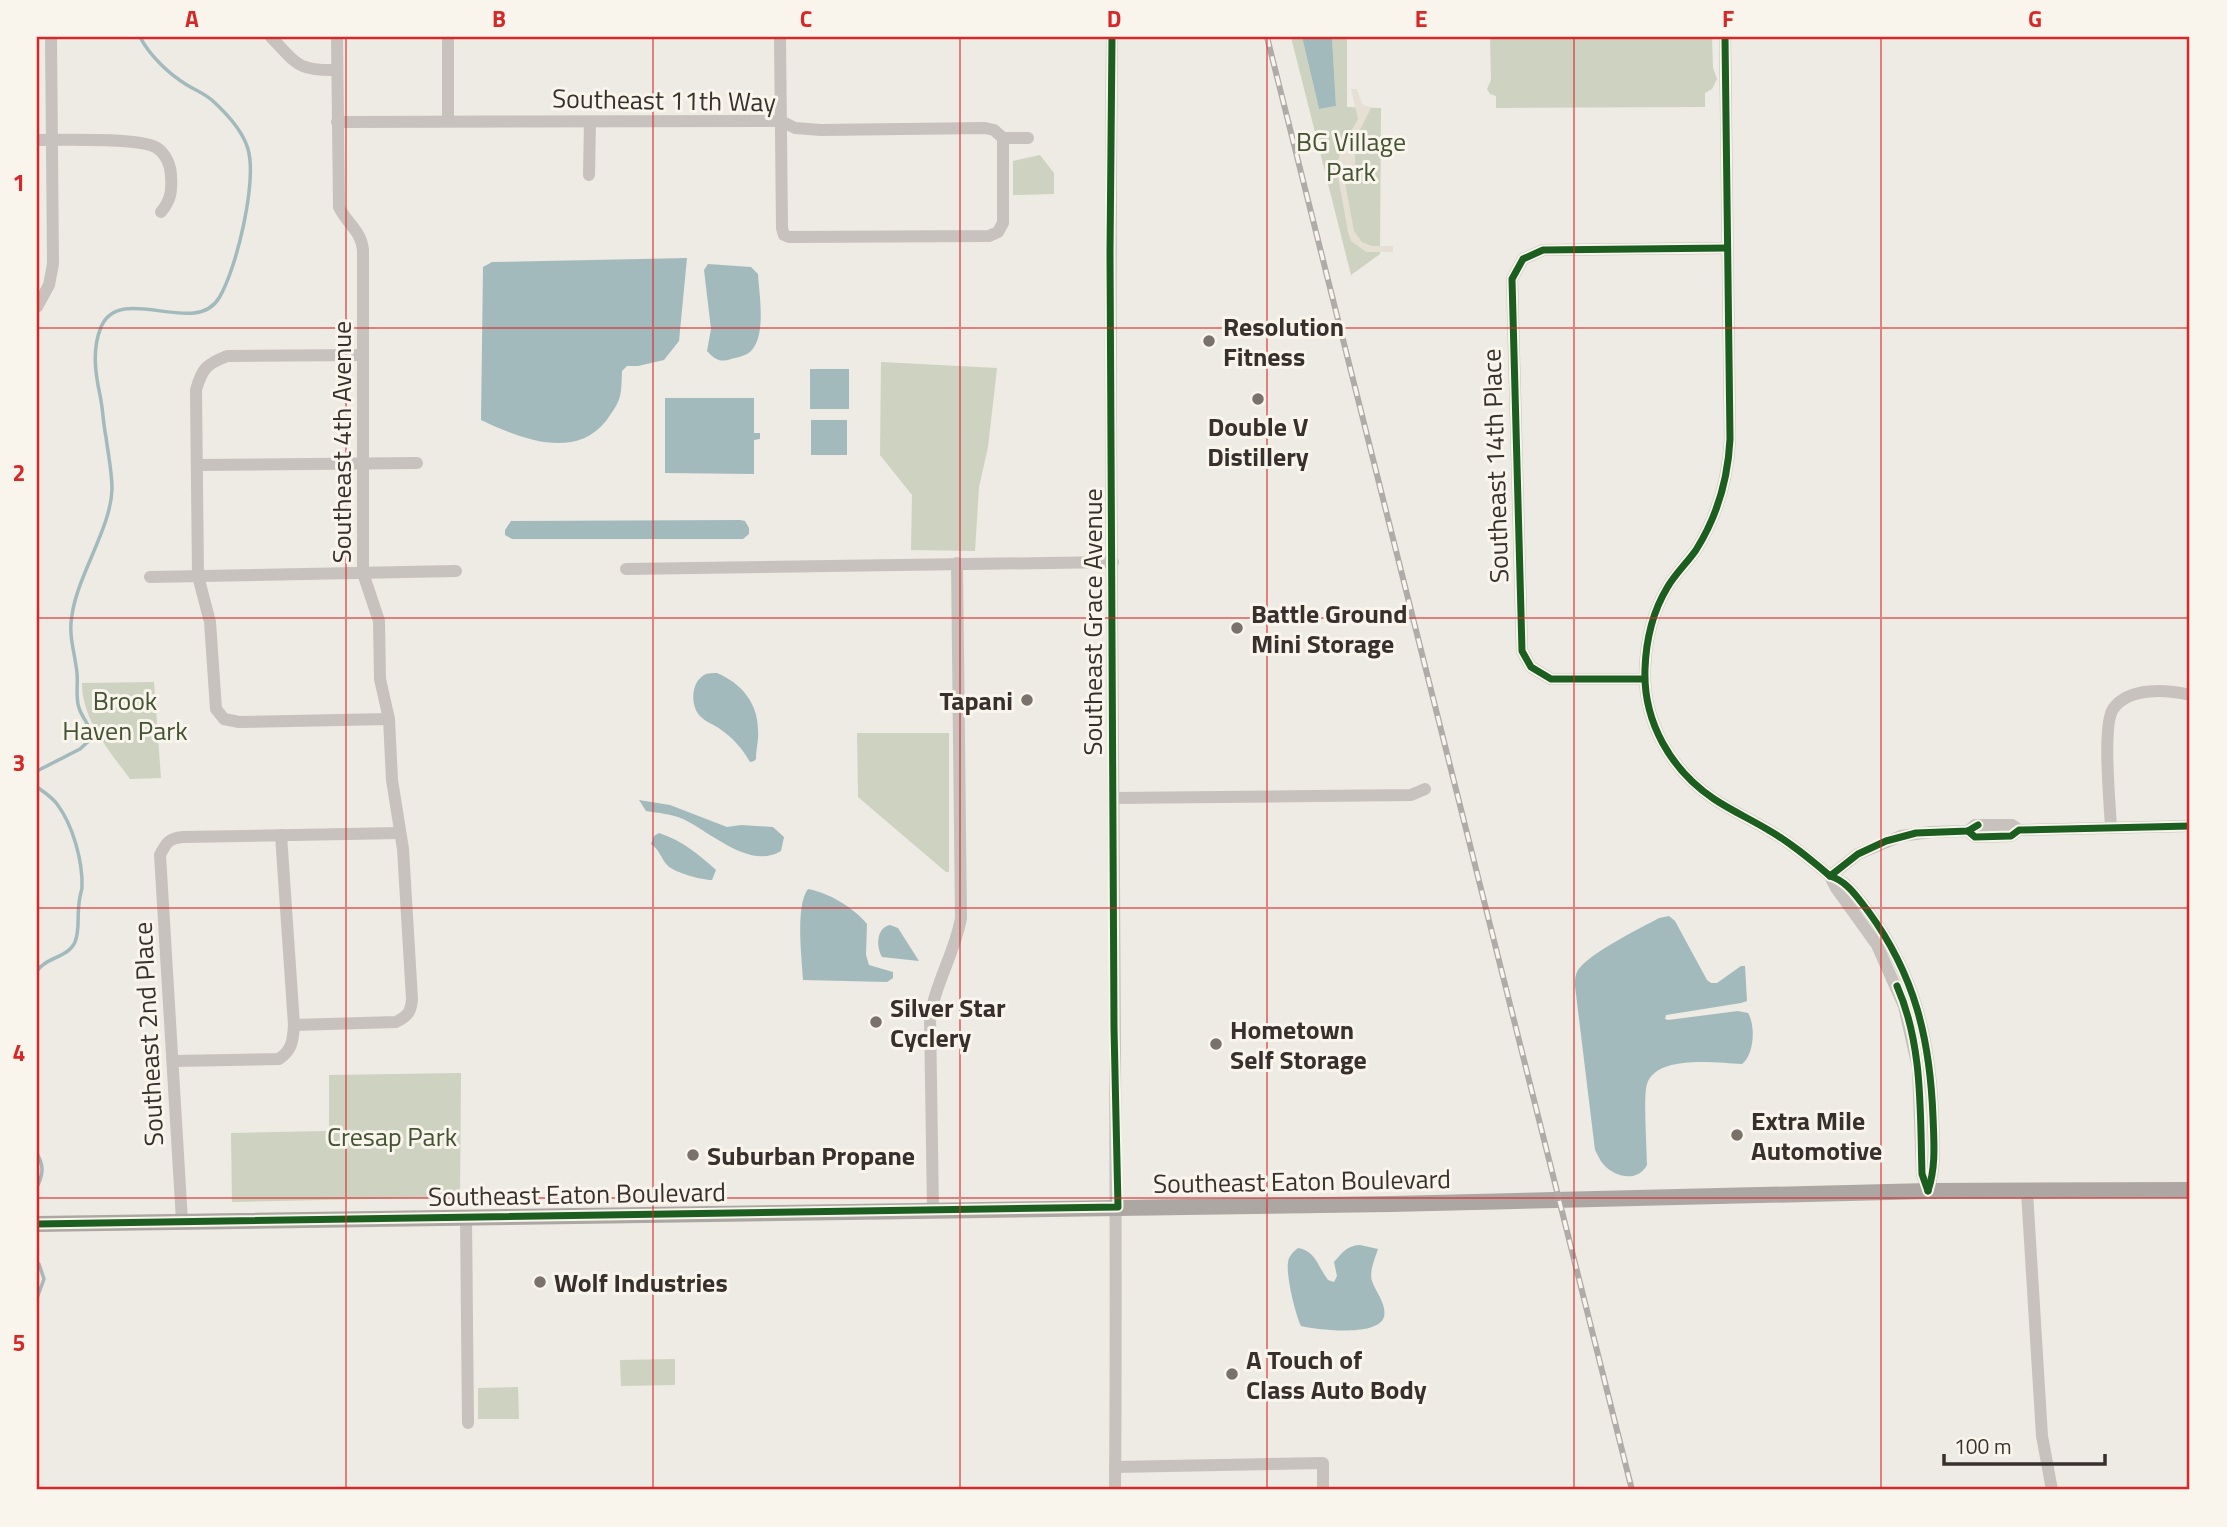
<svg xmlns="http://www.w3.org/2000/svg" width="2227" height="1527" font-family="'Titillium Web',sans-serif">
	<rect width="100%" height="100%" fill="#eeeae4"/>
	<g fill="#ced2c0">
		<path d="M1291,37H1302L1319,109L1336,106L1332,37H1347V107L1381,108L1380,254L1351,275Z"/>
		<path d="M1490,37H1712L1713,68L1717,79L1712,89L1705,93V107L1496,108V96L1490,94L1487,89L1491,80Z"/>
		<path d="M1040,155L1054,173V194L1013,195V161Z"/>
		<path d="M881,362L997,368L988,447L979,487L975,551L911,550L912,495L880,455Z"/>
		<path d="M154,682L161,778L130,779C109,750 82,720 82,683Z"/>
		<path d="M857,733H949V872H946L858,797Z"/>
		<path d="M461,1073L460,1197L232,1202L231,1133L329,1131V1075Z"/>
		<path d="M675,1359V1385L621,1386L620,1360Z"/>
		<path d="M518,1387L519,1419H478V1388Z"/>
	</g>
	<path fill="#e6dfd3" d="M1351,89H1357L1362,104L1371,108L1359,132L1364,139L1355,153V167L1343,171L1354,231L1362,242L1372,246H1393V252H1366L1351,241L1348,232L1337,171L1334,170L1335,160H1338L1343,145L1358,119Z"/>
	<g fill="#a3babc">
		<path d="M1302,37H1332L1336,106L1319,109Z"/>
		<path d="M687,258L679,341L664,360L638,366H627L622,371C621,397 622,399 606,421C574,461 519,438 481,420L483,267L492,262Z"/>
		<path d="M708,264L751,267L758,274C759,294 768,342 747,354C743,356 736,358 731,359C720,363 714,359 707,351L711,329L704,270Z"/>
		<rect x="810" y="369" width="39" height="40"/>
		<path d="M665,398H754V433H760V439L754,440V474L665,473Z"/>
		<rect x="811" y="420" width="36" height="35"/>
		<path d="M740,520L745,521L749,528V534L743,539H512L505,535V530L511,521Z"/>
		<path d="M717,673C741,683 758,703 758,730C759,739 756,749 756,759L754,761L750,762C742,748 733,738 720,729C715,725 706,722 701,717C690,707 690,681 706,674C709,673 713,673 717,673Z"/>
		<path d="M639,800L670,805L727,827L741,825L773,827L784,837L781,851C750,870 712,833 683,819C672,814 658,813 646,811Z"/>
		<path d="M659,833C683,841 697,853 716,870L712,880C702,880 676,873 668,866C661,859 660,850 651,844L654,836Z"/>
		<path d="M808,889C829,893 853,907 867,924L866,955L869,965L893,972V978L887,982L803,980C802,958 795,906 808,889Z"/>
		<path d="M1669,916L1675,921L1707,980L1711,983H1717L1741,966H1745L1747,1001L1741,1003L1666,1015L1665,1019L1668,1020L1738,1011L1748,1013C1756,1026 1754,1055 1742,1064C1717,1063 1657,1054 1647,1084C1643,1096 1647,1149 1647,1165C1638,1182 1616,1178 1604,1165C1600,1161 1598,1155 1595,1150L1575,986C1575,980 1575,975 1578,970C1591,952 1639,929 1659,918Z"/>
		<path d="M890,925L898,928L919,961L882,957C876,947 876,928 890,925Z"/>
		<path d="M1360,1245L1378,1249C1375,1258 1369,1272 1372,1281C1376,1293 1387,1304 1384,1317C1378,1337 1317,1330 1301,1326C1295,1313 1286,1276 1288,1262C1289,1256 1293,1252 1298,1248C1316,1251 1318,1267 1328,1280L1334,1282L1337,1276L1334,1262C1343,1252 1346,1246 1360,1245Z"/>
	</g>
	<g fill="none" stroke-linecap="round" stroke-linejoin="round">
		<g stroke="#a3babc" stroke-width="3.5">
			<path d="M37,771L80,749L92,738C91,724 80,717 78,704C76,694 78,683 77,673C75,653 68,635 72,615C78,574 111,528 112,489C112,471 108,454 106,437C103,423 103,409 100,395C95,372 92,349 101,327C120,282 195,338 219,298C237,268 257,182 248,149C243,132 227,114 214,102C206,94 197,91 187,85C169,74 150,56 140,37"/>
			<path d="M37,787C44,792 52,797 57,804C73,825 83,862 82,888C81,893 79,899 79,904C77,917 80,929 75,942C68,958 46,957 37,971"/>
			<path d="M37,1154C44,1165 43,1174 38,1185"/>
			<path d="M37,1298L44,1279L39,1264"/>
		</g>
		<g stroke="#c7c2bd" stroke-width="12">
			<path d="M271,37C297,64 297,71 337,70"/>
			<path d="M448,37V121"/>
			<path d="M780,37L782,228L784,235L789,237L989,236L998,232L1003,223V138"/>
			<path d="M1112,37C1107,521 1119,1006 1115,1490"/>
			<path d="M1725,37L1730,439C1728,480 1718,515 1696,550C1687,563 1675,574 1667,588C1652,613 1646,640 1645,669C1643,722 1671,770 1714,799C1732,811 1752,820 1770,831C1791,843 1811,860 1830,876C1847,881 1857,897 1868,911C1915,975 1930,1039 1933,1117C1934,1143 1936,1167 1928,1191"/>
			<path d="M337,122L781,121L795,128L821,130L985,128L994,130L1003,138H1028"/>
			<path d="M37,140C60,140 141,137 157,148C166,154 171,166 171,176C172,191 171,200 161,212"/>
			<path d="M589,175L590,122"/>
			<path d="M37,307L49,285L53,264L51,37"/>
			<path d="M362,355L227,356C207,364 202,368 196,390L198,576L210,622L216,709L224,719L239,722L389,719"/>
			<path d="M198,465L417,463"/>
			<path d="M626,569L1113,562"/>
			<path d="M150,577L456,571"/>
			<path d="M1644,679H1551L1531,667L1522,651L1512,279L1523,259L1543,250L1727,248"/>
			<path d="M1114,798L1411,795L1425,789"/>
			<path d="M2111,828C2110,804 2102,726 2113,709C2129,686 2168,690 2190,695"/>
			<path d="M1968,831L1975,837L2011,836L2019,830L2190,826"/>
			<path d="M1830,876L1836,888L1877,945L1904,1006L1918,1068L1922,1174L1928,1191"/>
			<path d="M1830,876L1858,854L1901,836L1931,832L1968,831L1975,825H2012L2019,830"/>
			<path d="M294,1025L396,1022C408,1016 411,1012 412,999L403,849L392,780L389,719L380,679L379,621L363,573V250C361,230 347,224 339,207L337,37"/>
			<path d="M173,1061L279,1059C292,1050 293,1041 294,1025L281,835"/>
			<path d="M2027,1192L2042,1436L2052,1490"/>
			<path d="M933,1210L930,1016C936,982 955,952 961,918L957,563"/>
			<path d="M466,1217L468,1423"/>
			<path d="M182,1221L160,855C166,843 169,838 183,837L400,833"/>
			<path d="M1115,1467L1323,1463V1490"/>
		</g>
		<path stroke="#aca7a2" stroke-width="16" d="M37,1224L1391,1204L1928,1191L2190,1190"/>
		<defs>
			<path id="rail" d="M1267,37L1632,1490"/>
		</defs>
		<use href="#rail" stroke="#afaba8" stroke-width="6"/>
		<use href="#rail" stroke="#f9f5ed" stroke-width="3.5" stroke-dasharray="10" stroke-linecap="butt"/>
		<defs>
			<g id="cycleway">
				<path d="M1725,37L1730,439C1728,480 1718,515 1696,550C1687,563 1675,574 1667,588C1652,613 1646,640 1645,669C1643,722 1671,770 1714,799C1732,811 1752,820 1770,831C1791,843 1811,860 1830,876C1847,881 1857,897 1868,911C1915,975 1930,1039 1933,1117C1934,1143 1936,1167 1928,1191"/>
				<path d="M1644,679H1551L1531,667L1522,651L1512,279L1523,259L1543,250L1727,248"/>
				<path d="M1968,831L1975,837L2011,836L2019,830L2190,826"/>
				<path d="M1830,876L1858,854L1886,841L1916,833L1968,831L1978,825"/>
				<path d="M1897,986C1923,1045 1920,1111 1922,1174L1928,1191"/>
				<path d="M37,1224L1118,1207L1114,1028L1110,252L1112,37"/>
			</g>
		</defs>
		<use href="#cycleway" stroke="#f9f5ed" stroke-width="11"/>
		<use href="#cycleway" stroke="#1b5e20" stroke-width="7"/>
	</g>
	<path fill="none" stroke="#d62828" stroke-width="2" stroke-opacity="0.55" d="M346,37V1490M653,37V1490M960,37V1490M1267,37V1490M1574,37V1490M1881,37V1490M37,328H2190M37,618H2190M37,908H2190M37,1198H2190"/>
	<g fill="#78716c" stroke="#f9f5ed" stroke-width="2.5">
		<circle cx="1209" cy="341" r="7"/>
		<circle cx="1258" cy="399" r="7"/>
		<circle cx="1237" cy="628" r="7"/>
		<circle cx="1027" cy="700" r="7"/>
		<circle cx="876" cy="1022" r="7"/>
		<circle cx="1216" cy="1044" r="7"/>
		<circle cx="1737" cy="1135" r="7"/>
		<circle cx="693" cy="1155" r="7"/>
		<circle cx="540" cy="1282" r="7"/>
		<circle cx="1232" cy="1374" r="7"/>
	</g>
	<g text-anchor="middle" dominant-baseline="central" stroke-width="6" stroke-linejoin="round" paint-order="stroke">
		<g font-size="26" fill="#38302c" stroke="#f9f5ed">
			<text transform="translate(664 100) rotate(1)">Southeast 11th Way</text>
			<text transform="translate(341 442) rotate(-90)">Southeast 4th Avenue</text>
			<text transform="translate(1495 466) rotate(-92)">Southeast 14th Place</text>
			<text transform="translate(1092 622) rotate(-90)">Southeast Grace Avenue</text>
			<text transform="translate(148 1034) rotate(-93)">Southeast 2nd Place</text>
			<text transform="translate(1302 1181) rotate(-1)">Southeast Eaton Boulevard</text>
			<text transform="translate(577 1194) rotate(-1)">Southeast Eaton Boulevard</text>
		</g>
		<g font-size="26" fill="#445432" stroke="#f9f5ed">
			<text x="1351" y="141">BG Village<tspan x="1351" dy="30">Park</tspan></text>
			<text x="125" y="700">Brook<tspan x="125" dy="30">Haven Park</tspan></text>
			<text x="392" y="1136">Cresap Park</text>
		</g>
		<g font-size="26" font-weight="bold" fill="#38302c" stroke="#f9f5ed" text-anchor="start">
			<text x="1223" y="326">Resolution<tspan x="1223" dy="30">Fitness</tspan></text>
			<text x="1258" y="426" text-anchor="middle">Double V<tspan x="1258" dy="30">Distillery</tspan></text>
			<text x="1251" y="613">Battle Ground<tspan x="1251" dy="30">Mini Storage</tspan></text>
			<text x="1013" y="700" text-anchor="end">Tapani</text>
			<text x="890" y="1007">Silver Star<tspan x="890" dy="30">Cyclery</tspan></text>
			<text x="1230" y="1029">Hometown<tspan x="1230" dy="30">Self Storage</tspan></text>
			<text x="1751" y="1120">Extra Mile<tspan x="1751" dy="30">Automotive</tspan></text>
			<text x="707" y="1155">Suburban Propane</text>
			<text x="554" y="1282">Wolf Industries</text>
			<text x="1246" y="1359">A Touch of<tspan x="1246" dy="30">Class Auto Body</tspan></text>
		</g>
	</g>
	<rect width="2227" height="1527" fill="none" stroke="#f9f5ed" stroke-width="77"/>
	<path d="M1944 1454v10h161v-10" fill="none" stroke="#38302c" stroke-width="3.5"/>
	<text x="1954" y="1454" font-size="21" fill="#38302c" stroke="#f9f5ed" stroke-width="5" paint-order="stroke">100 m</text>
	<rect x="38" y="38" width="2150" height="1450" fill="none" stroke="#d62828" stroke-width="2.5"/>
	<g font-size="23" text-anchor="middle" font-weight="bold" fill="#d62828">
		<text x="192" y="27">A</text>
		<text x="499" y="27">B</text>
		<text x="806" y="27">C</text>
		<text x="1114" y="27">D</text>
		<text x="1421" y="27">E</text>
		<text x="1728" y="27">F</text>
		<text x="2035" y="27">G</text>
		<text x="19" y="191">1</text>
		<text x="19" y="481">2</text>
		<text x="19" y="771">3</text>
		<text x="19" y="1061">4</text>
		<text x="19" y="1351">5</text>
	</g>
</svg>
